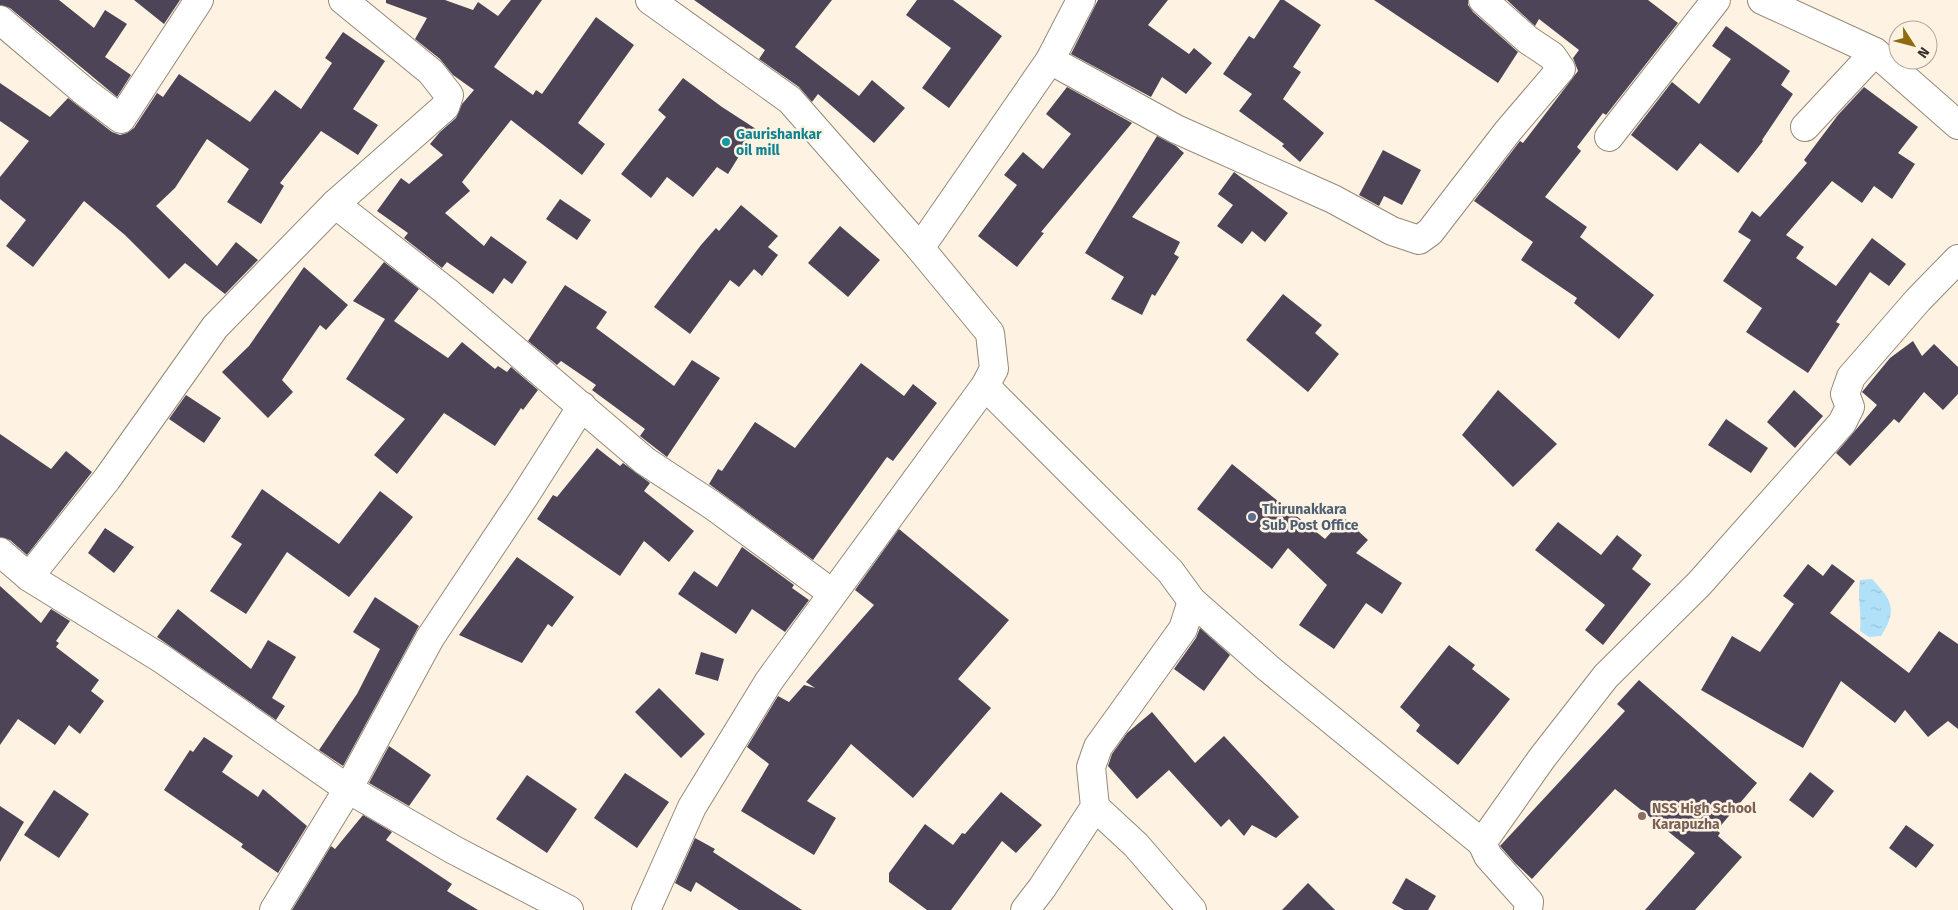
<svg xmlns="http://www.w3.org/2000/svg" width="1958" height="910" font-family="'Fira Sans',sans-serif">
	<defs>
		<pattern id="water-ripples" width="26" height="14" patternUnits="userSpaceOnUse" patternTransform="scale(1.25)"><rect width="26" height="14" fill="#b1e1f8"/><path d="M2 4q2-2 4 0t4 0M15 11q2-2 4 0t4 0" fill="none" stroke="#99c2d5"/></pattern>
	</defs>
	<rect width="100%" height="100%" fill="#fef3e3"/>
	<path fill="url(#water-ripples)" d="M1872,579C1892,600 1898,610 1881,636L1869,637L1860,631C1862,614 1857,597 1860,580Z"/>
	<g fill="#4d4557">
		<path d="M0,0H59L94,28L105,10L127,24L105,57L131,75L117,97L10,8L0,5Z"/>
		<path d="M134,0H180L164,24Z"/>
		<path d="M386,0H445L473,10L478,2L498,16L511,0H542L494,67L533,95L536,90L542,94L596,17L634,45L578,123L605,144L582,175L511,120L462,182L470,191L445,213L484,246L491,236L527,262L512,284L504,278L493,294L447,262L442,268L404,238L408,233L377,211L401,178L409,184L443,155L430,144L440,132L456,118L462,104L474,90L453,75L440,59L415,39L427,18L386,3Z"/>
		<path d="M694,0H832L795,47L859,96L872,80L905,108L874,143L818,94L812,102L799,87L759,59L765,50Z"/>
		<path d="M917,0H953L1002,36L949,108L922,88L951,48L906,15Z"/>
		<path d="M1098,0H1168L1148,25L1189,54L1194,48L1212,63L1186,94L1162,77L1151,97L1071,54Z"/>
		<path d="M1280,0H1284L1321,25L1293,67L1301,72L1283,99L1324,133L1300,162L1282,146L1284,144L1239,111L1252,94L1223,74L1249,36L1254,39Z"/>
		<path d="M1374,0H1468V5L1473,12L1518,52L1498,83Z"/>
		<path d="M1507,0H1648L1678,23L1606,115L1603,113L1577,147L1581,151L1545,197L1587,227L1580,237L1654,295L1619,339L1574,303L1577,298L1521,260L1533,242L1474,201L1520,141L1523,143L1578,71L1573,58L1579,50L1539,19L1535,26Z"/>
		<path d="M1726,26L1790,71L1781,85L1793,94L1762,140L1763,141L1738,173L1700,143L1677,171L1631,135L1672,82L1699,104L1731,59L1712,46Z"/>
		<path d="M343,32L385,61L353,109L378,125L358,155L321,131L280,183L284,186L261,224L227,202L249,169L207,139L175,188L156,206L217,266L236,242L258,260L225,294L185,263L169,279L125,235L84,201L33,267L6,246L26,220L0,199V177L29,141L0,121V83L50,117L68,98L112,132L120,135L127,133L134,128L157,93L163,97L179,74L250,122L275,90L301,109L332,63L325,58Z"/>
		<path d="M683,78L722,107L756,129L728,174L717,167L693,197L667,177L651,198L621,174L666,117L658,110Z"/>
		<path d="M1067,87L1132,123L1041,232L1044,233L1017,267L978,236L1017,185L1004,175L1023,152L1043,169L1071,134L1046,114Z"/>
		<path d="M1864,87L1918,127L1898,153L1915,164L1892,199L1874,186L1862,203L1832,181L1786,235L1804,247L1796,258L1836,286L1872,238L1906,264L1889,286L1870,272L1836,322L1840,324L1808,373L1746,332L1762,308L1723,281L1751,240L1738,232L1752,211L1760,217L1807,163L1804,160L1838,115Z"/>
		<path d="M1157,136L1176,146L1184,153L1132,217L1180,242L1174,254L1179,257L1155,296L1152,294L1142,315L1111,299L1124,277L1085,253Z"/>
		<path d="M1383,150L1421,170L1402,205L1384,196L1379,206L1359,195Z"/>
		<path d="M1234,172L1288,213L1265,242L1252,231L1242,244L1217,226L1233,205L1218,194Z"/>
		<path d="M560,199L591,220L577,240L546,219Z"/>
		<path d="M741,205L778,236L768,247L778,255L762,276L754,269L739,287L730,280L690,334L654,307L701,245L716,228L719,231Z"/>
		<path d="M840,226L880,260L848,297L808,263Z"/>
		<path d="M384,262L419,289L394,321L448,358L462,342L495,369L498,366L507,372L511,367L538,390L523,410L521,408L495,446L444,413L397,474L374,455L405,419L346,379L385,319L353,301Z"/>
		<path d="M304,267L348,305L326,330L320,325L282,380L293,392L268,418L222,372L249,346Z"/>
		<path d="M565,285L607,312L596,328L674,386L692,360L720,378L667,457L640,436L645,429L592,390L596,385L561,361L557,365L528,341Z"/>
		<path d="M1283,294L1322,325L1315,333L1339,354L1308,392L1246,340Z"/>
		<path d="M1913,341L1922,356L1934,344L1958,367V394L1943,410L1924,392L1899,423L1894,419L1850,466L1836,453L1877,405L1862,392L1890,358Z"/>
		<path d="M861,363L904,396L913,384L937,403L893,461L887,457L813,560L709,484L718,469L722,471L755,422L795,448Z"/>
		<path d="M1498,390L1557,444L1513,487L1462,435Z"/>
		<path d="M1794,390L1823,416L1795,448L1767,422Z"/>
		<path d="M186,395L221,418L204,443L169,419Z"/>
		<path d="M1726,419L1768,448L1751,473L1708,445Z"/>
		<path d="M0,434L51,469L66,451L92,472L27,555L10,540L0,537Z"/>
		<path d="M597,448L620,466L623,463L650,483L644,491L694,531L669,562L644,541L620,576L537,519L553,495L557,497Z"/>
		<path d="M1232,464L1325,539L1344,518L1368,540L1356,553L1402,583L1382,614L1366,603L1334,649L1299,625L1327,585L1288,548L1272,569L1197,509Z"/>
		<path d="M262,489L339,544L380,491L413,517L349,597L287,552L246,614L210,591L242,544L231,537Z"/>
		<path d="M1558,522L1601,555L1617,535L1642,555L1632,569L1651,584L1603,645L1585,630L1605,605L1535,550Z"/>
		<path d="M105,528L134,547L114,573L88,553Z"/>
		<path d="M899,529L1009,620L958,679L991,708L913,798L851,744L807,801L836,818L814,855L741,811L769,764L747,747L778,696L789,702L804,685L815,688L806,682L874,605L855,590Z"/>
		<path d="M742,547L794,585L792,588L809,600L785,632L752,609L736,634L678,594L694,571L717,587Z"/>
		<path d="M517,557L574,597L552,627L548,624L522,663L459,635Z"/>
		<path d="M1808,564L1823,576L1832,564L1855,581L1830,613L1909,673L1939,631L1958,644V729L1948,721L1928,737L1905,710L1895,723L1841,681L1803,748L1701,690L1732,636L1760,652L1794,604L1783,596Z"/>
		<path d="M0,586L41,623L51,609L70,621L56,641L59,643L56,647L99,680L91,691L104,701L80,734L69,725L55,745L18,719L0,745Z"/>
		<path d="M375,597L419,626L343,766L319,750L357,694L380,649L353,632Z"/>
		<path d="M178,609L251,669L268,640L296,657L272,698L285,706L276,720L157,637Z"/>
		<path d="M1200,628L1230,655L1204,691L1174,669L1196,638Z"/>
		<path d="M1449,645L1475,665L1472,669L1510,699L1458,765L1416,731L1420,725L1400,707Z"/>
		<path d="M701,652L724,659L718,681L695,674Z"/>
		<path d="M1639,680L1757,783L1717,830L1720,833L1718,836L1742,857L1695,910H1645L1695,853L1615,789L1532,879L1515,863L1500,846L1625,711L1617,704Z"/>
		<path d="M659,688L705,734L681,758L635,712Z"/>
		<path d="M1152,712L1195,763L1224,736L1299,817L1276,838L1252,825L1244,836L1229,819L1221,827L1169,770L1137,799L1108,766L1112,754L1127,733Z"/>
		<path d="M204,737L233,756L222,772L258,797L263,789L307,826L278,873L241,847L243,844L164,790L190,750L193,752Z"/>
		<path d="M389,746L431,775L409,806L369,783Z"/>
		<path d="M1810,772L1834,791L1813,818L1789,800Z"/>
		<path d="M625,773L669,802L637,848L594,818Z"/>
		<path d="M527,775L577,809L547,853L496,819Z"/>
		<path d="M54,790L89,814L59,858L24,835Z"/>
		<path d="M1001,792L1042,825L1016,853L1002,841L951,910H927L889,882V873L925,824L953,845L962,833L965,834Z"/>
		<path d="M0,806L24,822L0,862Z"/>
		<path d="M363,815L392,832L386,840L452,884L447,891L478,910H292L331,846L335,849Z"/>
		<path d="M1906,825L1934,845L1916,868L1889,848Z"/>
		<path d="M695,838L715,849L713,852L802,910H739L696,882L691,892L675,883Z"/>
		<path d="M1406,878L1436,896L1428,910H1404L1392,903Z"/>
		<path d="M1308,883L1335,910H1282Z"/>
	</g>
	<g fill="none" stroke-linecap="round" stroke-linejoin="round">
		<defs>
			<g id="minor">
				<path d="M1762,0L1875,52L1958,125"/>
				<path d="M0,20L85,92L121,119L199,0"/>
				<path d="M1050,60L1176,129L1333,199L1392,231L1419,240L1430,232L1508,131L1561,69L1552,56L1528,40L1483,0"/>
				<path d="M1805,127L1875,52"/>
				<path d="M1609,137L1716,0"/>
				<path d="M335,204L446,291L645,461L712,505L832,593"/>
				<path d="M920,248L1050,60L1081,0"/>
				<path d="M985,386L1170,571L1192,601L1268,668L1482,843L1488,856L1529,902L1528,910"/>
				<path d="M0,552L29,577L162,659L348,789L454,850L569,910"/>
				<path d="M29,577L107,479L215,327L335,204L445,107L449,95L431,72L343,0"/>
				<path d="M1095,807L1136,845L1192,910"/>
				<path d="M1482,843L1542,758L1606,676L1699,584L1842,423L1850,407L1845,394L1851,377L1918,300L1958,259"/>
				<path d="M274,910L348,789L430,638L524,497L582,406"/>
				<path d="M646,910L692,807L769,681L985,386L994,369L990,333L920,248L790,100L650,0"/>
				<path d="M1025,910L1042,888L1095,807L1091,767L1098,747L1183,629L1192,601"/>
			</g>
		</defs>
		<use href="#minor" stroke="#958977" stroke-width="30"/>
		<use href="#minor" stroke="#fff" stroke-width="28"/>
	</g>
	<circle fill="#0f9aa8" stroke="#fef3e3" stroke-width="2" cx="726" cy="142" r="5"/>
	<circle fill="#5c6f8a" stroke="#fef3e3" stroke-width="2" cx="1252" cy="517" r="5"/>
	<circle fill="#8d6e63" stroke="#fef3e3" stroke-width="2" cx="1642" cy="816" r="5"/>
	<g text-anchor="middle" dominant-baseline="central" stroke-width="5" stroke-linejoin="round" paint-order="stroke">
		<g font-size="14" font-weight="bold" fill="#0d838f" stroke="#fef3e3" text-anchor="start">
			<text x="736" y="134">Gaurishankar<tspan x="736" dy="16">oil mill</tspan></text>
		</g>
		<g font-size="14" font-weight="bold" fill="#4e5e75" stroke="#fef3e3" text-anchor="start">
			<text x="1262" y="509">Thirunakkara<tspan x="1262" dy="16">Sub Post Office</tspan></text>
		</g>
		<g font-size="14" font-weight="bold" fill="#785e54" stroke="#fef3e3" text-anchor="start">
			<text x="1652" y="808">NSS High School<tspan x="1652" dy="16">Karapuzha</tspan></text>
		</g>
	</g>
	<g transform="translate(1913 45) rotate(126)"><circle r="24" fill="#fef3e3" stroke="#aea599"/>
	<path d="M0-4L9 19L0 12L-9 19Z" fill="#8f6c10"/>
	<text y="-8" font-size="14" font-weight="bold" text-anchor="middle" fill="#363129">N</text>
	</g>
</svg>
